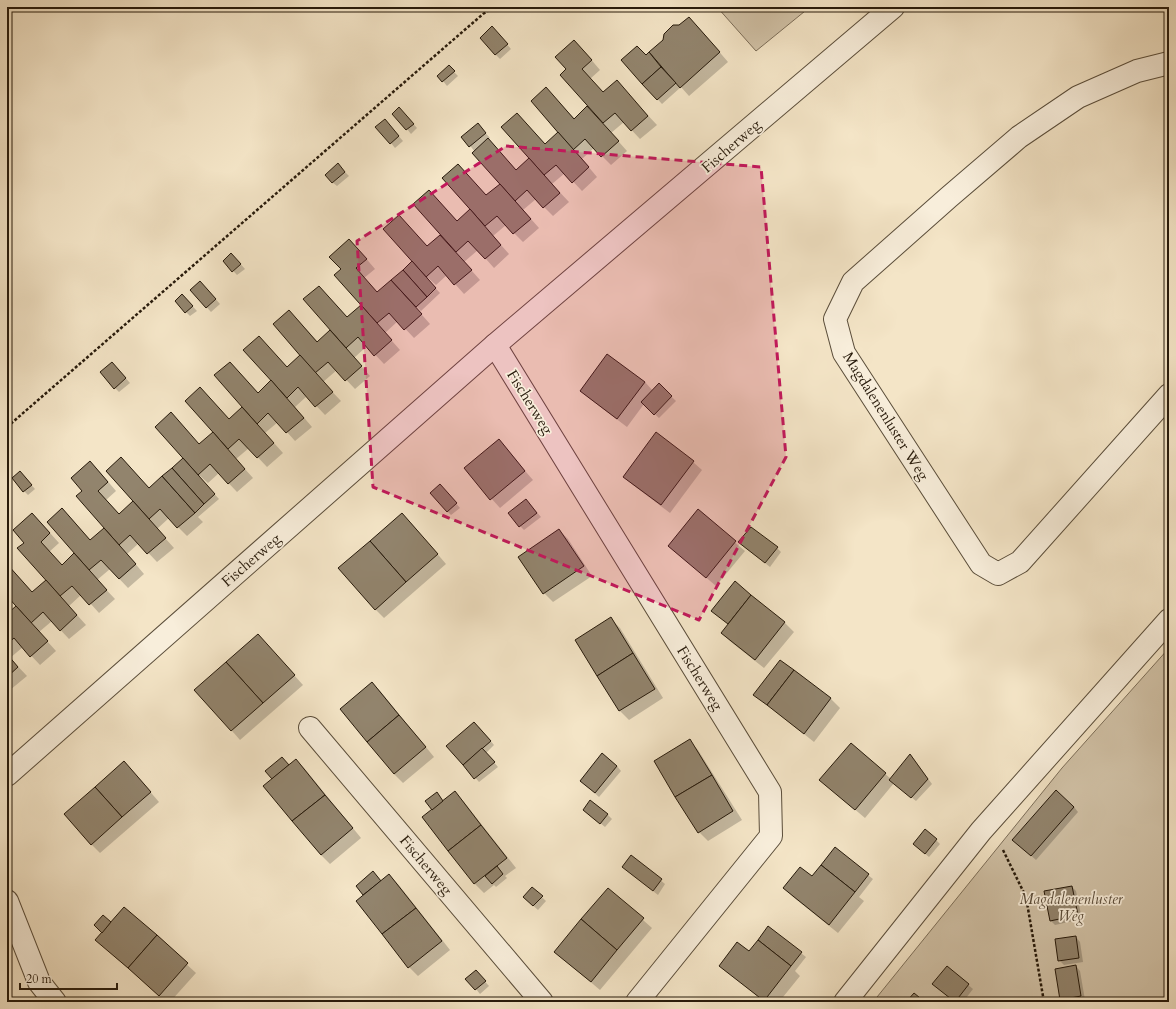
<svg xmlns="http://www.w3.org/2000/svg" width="1176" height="1009" font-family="Cardo,serif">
	<rect width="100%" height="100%" fill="#f4e5c7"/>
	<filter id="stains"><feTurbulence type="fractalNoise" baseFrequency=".005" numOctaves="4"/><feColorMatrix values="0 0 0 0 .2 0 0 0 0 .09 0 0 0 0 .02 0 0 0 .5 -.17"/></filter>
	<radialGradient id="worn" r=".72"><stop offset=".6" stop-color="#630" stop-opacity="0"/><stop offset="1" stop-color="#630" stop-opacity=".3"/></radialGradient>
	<g fill="#d1c2a7" stroke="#7c6e59">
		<path d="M717,7H810L756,51Z"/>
		<path d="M1169,648V1002H873L1062,768Z"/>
	</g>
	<g fill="#0003">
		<path d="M680,26L698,27L728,62L689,96L681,87L662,104L622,60L646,56Z"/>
		<path d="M496,32L511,49L500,59L495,54Z"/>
		<path d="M583,50L600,70L590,79L604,93L625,91L657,125L640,139L624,122L611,133L627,151L611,165L594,148L582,159L597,177L582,191L565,173L552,184L569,202L553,216L536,199L523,210L539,228L523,242L506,225L493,236L509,254L494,268L478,250L464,262L480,280L464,294L447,275L436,285L428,278L427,279L440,293L421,311L416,306L415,307L430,324L414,338L398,321L385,333L400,350L384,364L367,346L354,358L370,376L355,389L337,370L323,382L341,401L325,415L307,396L295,407L312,427L295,441L278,422L265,433L283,453L267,467L249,448L236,459L253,478L237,492L219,473L208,483L200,476L199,477L219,499L198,517L203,522L187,536L169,518L157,529L174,548L157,562L139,543L127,554L144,574L128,588L110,569L97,580L115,599L99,613L82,594L69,606L86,625L69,639L52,621L39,632L56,651L40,665L23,647L10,658L27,676L10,690L7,687V615L17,606L7,594V565L33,593L47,580L25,543L41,523L59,543L49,552L62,566L76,554L71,518L91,541L105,528L83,491L99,471L116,491L106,500L120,515L301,355L298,320L318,342L362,305L342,269L358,249L375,269L364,278L378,293L392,281L428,247L501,184L463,137L482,129L490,138L487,139L516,170L559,132L546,89L575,119L588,106L561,75Z"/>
		<path d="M449,67L458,76L447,86L439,76Z"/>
		<path d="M404,113L417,128L411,134L407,129Z"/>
		<path d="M389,125L403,141L395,148L391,143Z"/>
		<path d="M342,169L349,176L337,186L332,182Z"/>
		<path d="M236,259L245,269L237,275L224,261Z"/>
		<path d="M205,287L220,304L211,312L191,290Z"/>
		<path d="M182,295L197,311L190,316L186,312Z"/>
		<path d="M116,367L130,383L119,392L115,388Z"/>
		<path d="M645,382L653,391L659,385L676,401L659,418L644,404L627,427L590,399L581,391Z"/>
		<path d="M499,441L533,480L500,508L465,469Z"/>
		<path d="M693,462L702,470L670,513L633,485L624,477Z"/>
		<path d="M24,477L35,489L28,495L24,491Z"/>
		<path d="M444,489L460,508L451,515L447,511Z"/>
		<path d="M526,500L541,517L524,530L520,526Z"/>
		<path d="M698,511L745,551L716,586L669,546Z"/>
		<path d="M411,523L446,564L384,618L375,609Z"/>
		<path d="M559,530L568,539L592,576L553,602L544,593Z"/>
		<path d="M743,546L777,548L781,552L770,567Z"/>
		<path d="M750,596L785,623L794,632L764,668L731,642L722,633L729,624L717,615Z"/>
		<path d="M611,619L620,628L663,698L629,720L620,711Z"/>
		<path d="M258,635L303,685L240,740L196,690Z"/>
		<path d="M793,671L831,699L840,708L814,742L755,695Z"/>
		<path d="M372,683L381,692L434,757L403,783L394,774Z"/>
		<path d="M479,727L494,745L486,753L498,767L479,782L448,746Z"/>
		<path d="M689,741L698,750L742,820L708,841L699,832Z"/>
		<path d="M851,744L891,779L911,755L932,784L916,801L894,783L865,818L820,780Z"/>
		<path d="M296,760L305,769L361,838L330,864L321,855L265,786Z"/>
		<path d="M617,766L621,771L599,797L581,781Z"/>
		<path d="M133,772L159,802L100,853L91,844Z"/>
		<path d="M455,793L464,802L516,868L505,876L507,878L496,887L494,885L484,893L475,884L424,817L433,810L437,794L444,801Z"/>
		<path d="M1074,807L1078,812L1036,860L1018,844Z"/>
		<path d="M589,814H607L612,819L605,827Z"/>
		<path d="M936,840L940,844L929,857L918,848Z"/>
		<path d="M835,849L873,879L859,897L864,901L838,933L793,897L785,888L813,877Z"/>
		<path d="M631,856L665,884L658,895L628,871Z"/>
		<path d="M389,875L398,884L450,950L418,976L409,967L357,901L365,895L357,886L381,882Z"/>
		<path d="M1072,887L1076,891L1082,919L1055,925L1051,921Z"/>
		<path d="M532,888L546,901L538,910L528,901Z"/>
		<path d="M608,889L652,928L600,990L555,952Z"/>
		<path d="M125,908L196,973L170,1002H166L106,949L111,923Z"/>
		<path d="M768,927L806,957L795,971L800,976L779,1002H765L730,974L721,966L749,952Z"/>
		<path d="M1076,937L1080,942L1083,962L1064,965L1059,960Z"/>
		<path d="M1076,966L1080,971L1085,1000L1064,1002L1061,999Z"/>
		<path d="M948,968L973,989L963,1002H954L933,984Z"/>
		<path d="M480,976L489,986L480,994L476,989Z"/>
	</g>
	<g fill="#92846d" stroke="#271a0b">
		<path d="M689,17L720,52L680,88L649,52L663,40L664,34L673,25H679Z"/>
		<path d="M492,26L508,44L495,55L480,38Z"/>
		<path d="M574,40L592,60L582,69L603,92L617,80L648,116L631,131L615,113L603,123L560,75L566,69L555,57Z"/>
		<path d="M637,46L646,55L649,52L661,67L642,84L621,60Z"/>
		<path d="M449,65L455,71L442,82L437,76Z"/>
		<path d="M661,67L676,83L657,100L642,84Z"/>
		<path d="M546,87L574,119L587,106L619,141L601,157L585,139L573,150L531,101Z"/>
		<path d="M399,107L414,124L406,130L392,114Z"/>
		<path d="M517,113L545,144L558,132L589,167L572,183L556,165L544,175L501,127Z"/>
		<path d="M385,119L399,136L390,144L375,127Z"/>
		<path d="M478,123L486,133L469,147L461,137Z"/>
		<path d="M488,138L516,170L529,158L560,193L543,208L527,190L515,201L472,153Z"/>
		<path d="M338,163L345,172L332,183L325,175Z"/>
		<path d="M458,164L486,195L500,184L531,219L513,234L497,216L485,226L442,178Z"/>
		<path d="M429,190L457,221L470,209L501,245L485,259L468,241L456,252L413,204Z"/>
		<path d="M399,215L427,246L440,235L472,270L454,285L438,266L426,277L383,229Z"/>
		<path d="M349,239L367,259L356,268L377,292L391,280L422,314L404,330L389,313L377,323L334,275L341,269L329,257Z"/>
		<path d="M231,253L241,264L232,272L223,261Z"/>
		<path d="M412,261L436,288L427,297L403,270Z"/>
		<path d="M403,270L427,297L416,307L391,280Z"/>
		<path d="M200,281L216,299L206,308L190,290Z"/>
		<path d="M319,286L347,317L361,305L392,340L374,356L358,337L346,348L303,299Z"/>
		<path d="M182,294L193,306L185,313L175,301Z"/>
		<path d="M289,310L317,342L330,330L362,366L345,381L328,362L315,373L273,324Z"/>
		<path d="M259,336L287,367L300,355L333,392L315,407L298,387L287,398L243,350Z"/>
		<path d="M607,354L645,382L617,419L580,391Z"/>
		<path d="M112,362L126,378L114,389L100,372Z"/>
		<path d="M230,362L258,393L271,380L304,418L286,433L268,413L257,424L214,375Z"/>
		<path d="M659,383L672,396L654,415L641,402Z"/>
		<path d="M200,387L229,419L242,407L274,443L257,458L239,439L228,449L185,401Z"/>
		<path d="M171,412L199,444L213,432L245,469L228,484L210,464L198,475L155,427Z"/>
		<path d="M656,432L694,461L661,505L623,477Z"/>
		<path d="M499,439L525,471L490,500L464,468Z"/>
		<path d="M121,457L149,488L162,476L195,513L177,528L160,509L149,519L106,471Z"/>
		<path d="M183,458L215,494L204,504L172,468Z"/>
		<path d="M90,461L108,482L98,491L119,514L133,501L166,538L147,554L130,535L119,545L76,496L82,491L71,478Z"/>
		<path d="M172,468L204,504L195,513L162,476Z"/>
		<path d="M20,471L32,485L23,492L12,478Z"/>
		<path d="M440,484L457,503L447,512L430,493Z"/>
		<path d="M526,499L537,513L519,527L508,513Z"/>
		<path d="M62,508L90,540L104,528L136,564L119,579L101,560L89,570L47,522Z"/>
		<path d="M698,509L736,541L706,578L668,546Z"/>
		<path d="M32,513L50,533L41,542L62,565L74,553L107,590L89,605L72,586L60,596L17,548L24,543L13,530Z"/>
		<path d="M402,513L438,554L406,582L370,541Z"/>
		<path d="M751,527L778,547L765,563L738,542Z"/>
		<path d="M559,529L584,566L543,594L518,557Z"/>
		<path d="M370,541L406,582L375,610L338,568Z"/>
		<path d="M7,564L32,592L46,580L77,615L60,631L43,612L31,623L7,596Z"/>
		<path d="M735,581L751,595L728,624L711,611Z"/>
		<path d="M751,595L785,622L755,660L721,633Z"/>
		<path d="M16,606L48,641L30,657L14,638L7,644V614Z"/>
		<path d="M611,617L633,653L597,676L575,640Z"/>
		<path d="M258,634L295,675L263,703L226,662Z"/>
		<path d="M633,653L655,689L619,711L597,676Z"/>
		<path d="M7,654L18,667L7,677Z"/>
		<path d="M780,660L794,670L767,705L753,695Z"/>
		<path d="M226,662L263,703L231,731L194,690Z"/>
		<path d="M794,670L831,698L804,734L767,705Z"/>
		<path d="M372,682L399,715L367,742L340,709Z"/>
		<path d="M399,715L426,747L394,774L367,742Z"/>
		<path d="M474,722L491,741L463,765L446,746Z"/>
		<path d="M690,739L712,775L675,797L654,761Z"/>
		<path d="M851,743L886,773L855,810L819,780Z"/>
		<path d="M482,748L495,762L474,779L463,765Z"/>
		<path d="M602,753L617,766L595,793L580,781Z"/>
		<path d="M910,754L928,779L911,798L889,780Z"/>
		<path d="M282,757L289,765L272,779L265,771Z"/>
		<path d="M296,759L325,795L292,821L263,786Z"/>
		<path d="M124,761L151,792L122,817L95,787Z"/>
		<path d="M712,775L733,811L698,833L675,797Z"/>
		<path d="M95,787L122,817L91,845L64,814Z"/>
		<path d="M1056,790L1074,807L1031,856L1012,840Z"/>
		<path d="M455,791L481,825L448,851L422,817Z"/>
		<path d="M437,792L443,801L432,810L425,801Z"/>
		<path d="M325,795L353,828L321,855L292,821Z"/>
		<path d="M590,800L608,814L600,824L583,810Z"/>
		<path d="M481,825L507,858L474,884L448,851Z"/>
		<path d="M925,829L937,839L925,854L913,844Z"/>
		<path d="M835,847L869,874L855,892L821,865Z"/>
		<path d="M631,855L662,879L653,891L622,867Z"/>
		<path d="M821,865L855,892L829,925L783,888L800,867L812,876Z"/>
		<path d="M497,866L503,874L492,884L485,876Z"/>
		<path d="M373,871L381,881L363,895L356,886Z"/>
		<path d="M389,874L416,908L382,934L356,901Z"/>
		<path d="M1072,886L1078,915L1050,921L1044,891Z"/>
		<path d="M532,887L543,896L533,906L523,897Z"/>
		<path d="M608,888L644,918L617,950L581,919Z"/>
		<path d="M124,907L157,935L128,968L95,940Z"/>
		<path d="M416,908L442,941L408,968L382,934Z"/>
		<path d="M103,915L111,922L102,933L94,925Z"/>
		<path d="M581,919L617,950L591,982L554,952Z"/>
		<path d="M768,926L802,952L791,966L758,940Z"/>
		<path d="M157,935L188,963L159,996L128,968Z"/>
		<path d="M1076,936L1079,958L1058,961L1055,939Z"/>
		<path d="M758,940L791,966L764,1001L719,966L737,942L749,951Z"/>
		<path d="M1076,965L1081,996L1060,1000L1055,969Z"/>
		<path d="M947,966L969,984L955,1002L932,984Z"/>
		<path d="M476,970L486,981L475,990L465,979Z"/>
		<path d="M914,993L925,1002H906Z"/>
	</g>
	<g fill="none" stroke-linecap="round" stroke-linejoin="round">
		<defs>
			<g id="minor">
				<path d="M1169,63L1137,71L1078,97L1019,137L949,197L853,282L835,319L844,353L981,564L998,574L1020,562L1169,395"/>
				<path d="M495,345L770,792L771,836L637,1002"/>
				<path d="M310,728L542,1002"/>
				<path d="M7,775L495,345L893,7"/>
				<path d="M7,901L39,982L55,1002"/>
				<path d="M845,1002L981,831L1169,620"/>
			</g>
		</defs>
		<use href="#minor" stroke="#5a4d3a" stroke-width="24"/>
		<g stroke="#271a0b" stroke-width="2.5" stroke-dasharray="3 2" stroke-linecap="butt">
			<path d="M7,427L483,14L494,7"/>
			<path d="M1003,850L1026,897L1044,1002"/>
		</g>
		<use href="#minor" stroke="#f8eedb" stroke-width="22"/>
	</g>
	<path fill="#c2185b" fill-opacity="0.2" stroke="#c2185b" stroke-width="3" stroke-dasharray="8 5" stroke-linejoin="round" d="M506,146L761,167L786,457L699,620L373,487L357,241Z"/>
	<g text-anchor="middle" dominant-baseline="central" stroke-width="3.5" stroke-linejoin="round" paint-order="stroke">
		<g font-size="15" fill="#271a0b" stroke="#f8eedb">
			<text transform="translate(731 146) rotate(-41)">Fischerweg</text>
			<text transform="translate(530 402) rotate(58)">Fischerweg</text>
			<text transform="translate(886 416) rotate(58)">Magdalenenluster Weg</text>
			<text transform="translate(251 560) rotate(-41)">Fischerweg</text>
			<text transform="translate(700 678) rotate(58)">Fischerweg</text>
			<text transform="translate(426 865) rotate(50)">Fischerweg</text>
		</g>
		<g font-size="15" font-style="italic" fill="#5a4c3a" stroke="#f8eedb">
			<text x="1071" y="899">Magdalenenluster<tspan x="1071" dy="17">Weg</tspan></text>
		</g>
	</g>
	<rect width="1176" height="1009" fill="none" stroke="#f4e5c7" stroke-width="24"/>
	<rect x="8" y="8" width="1160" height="993" fill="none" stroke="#271a0b" stroke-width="2"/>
	<rect x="12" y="12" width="1152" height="985" fill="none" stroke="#271a0b"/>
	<path d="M20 983v6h97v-6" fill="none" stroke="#271a0b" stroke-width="2"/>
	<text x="26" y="983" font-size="12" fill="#271a0b" stroke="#f8eedb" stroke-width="3" paint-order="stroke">20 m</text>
	<rect width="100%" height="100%" filter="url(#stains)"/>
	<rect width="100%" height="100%" fill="url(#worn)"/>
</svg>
